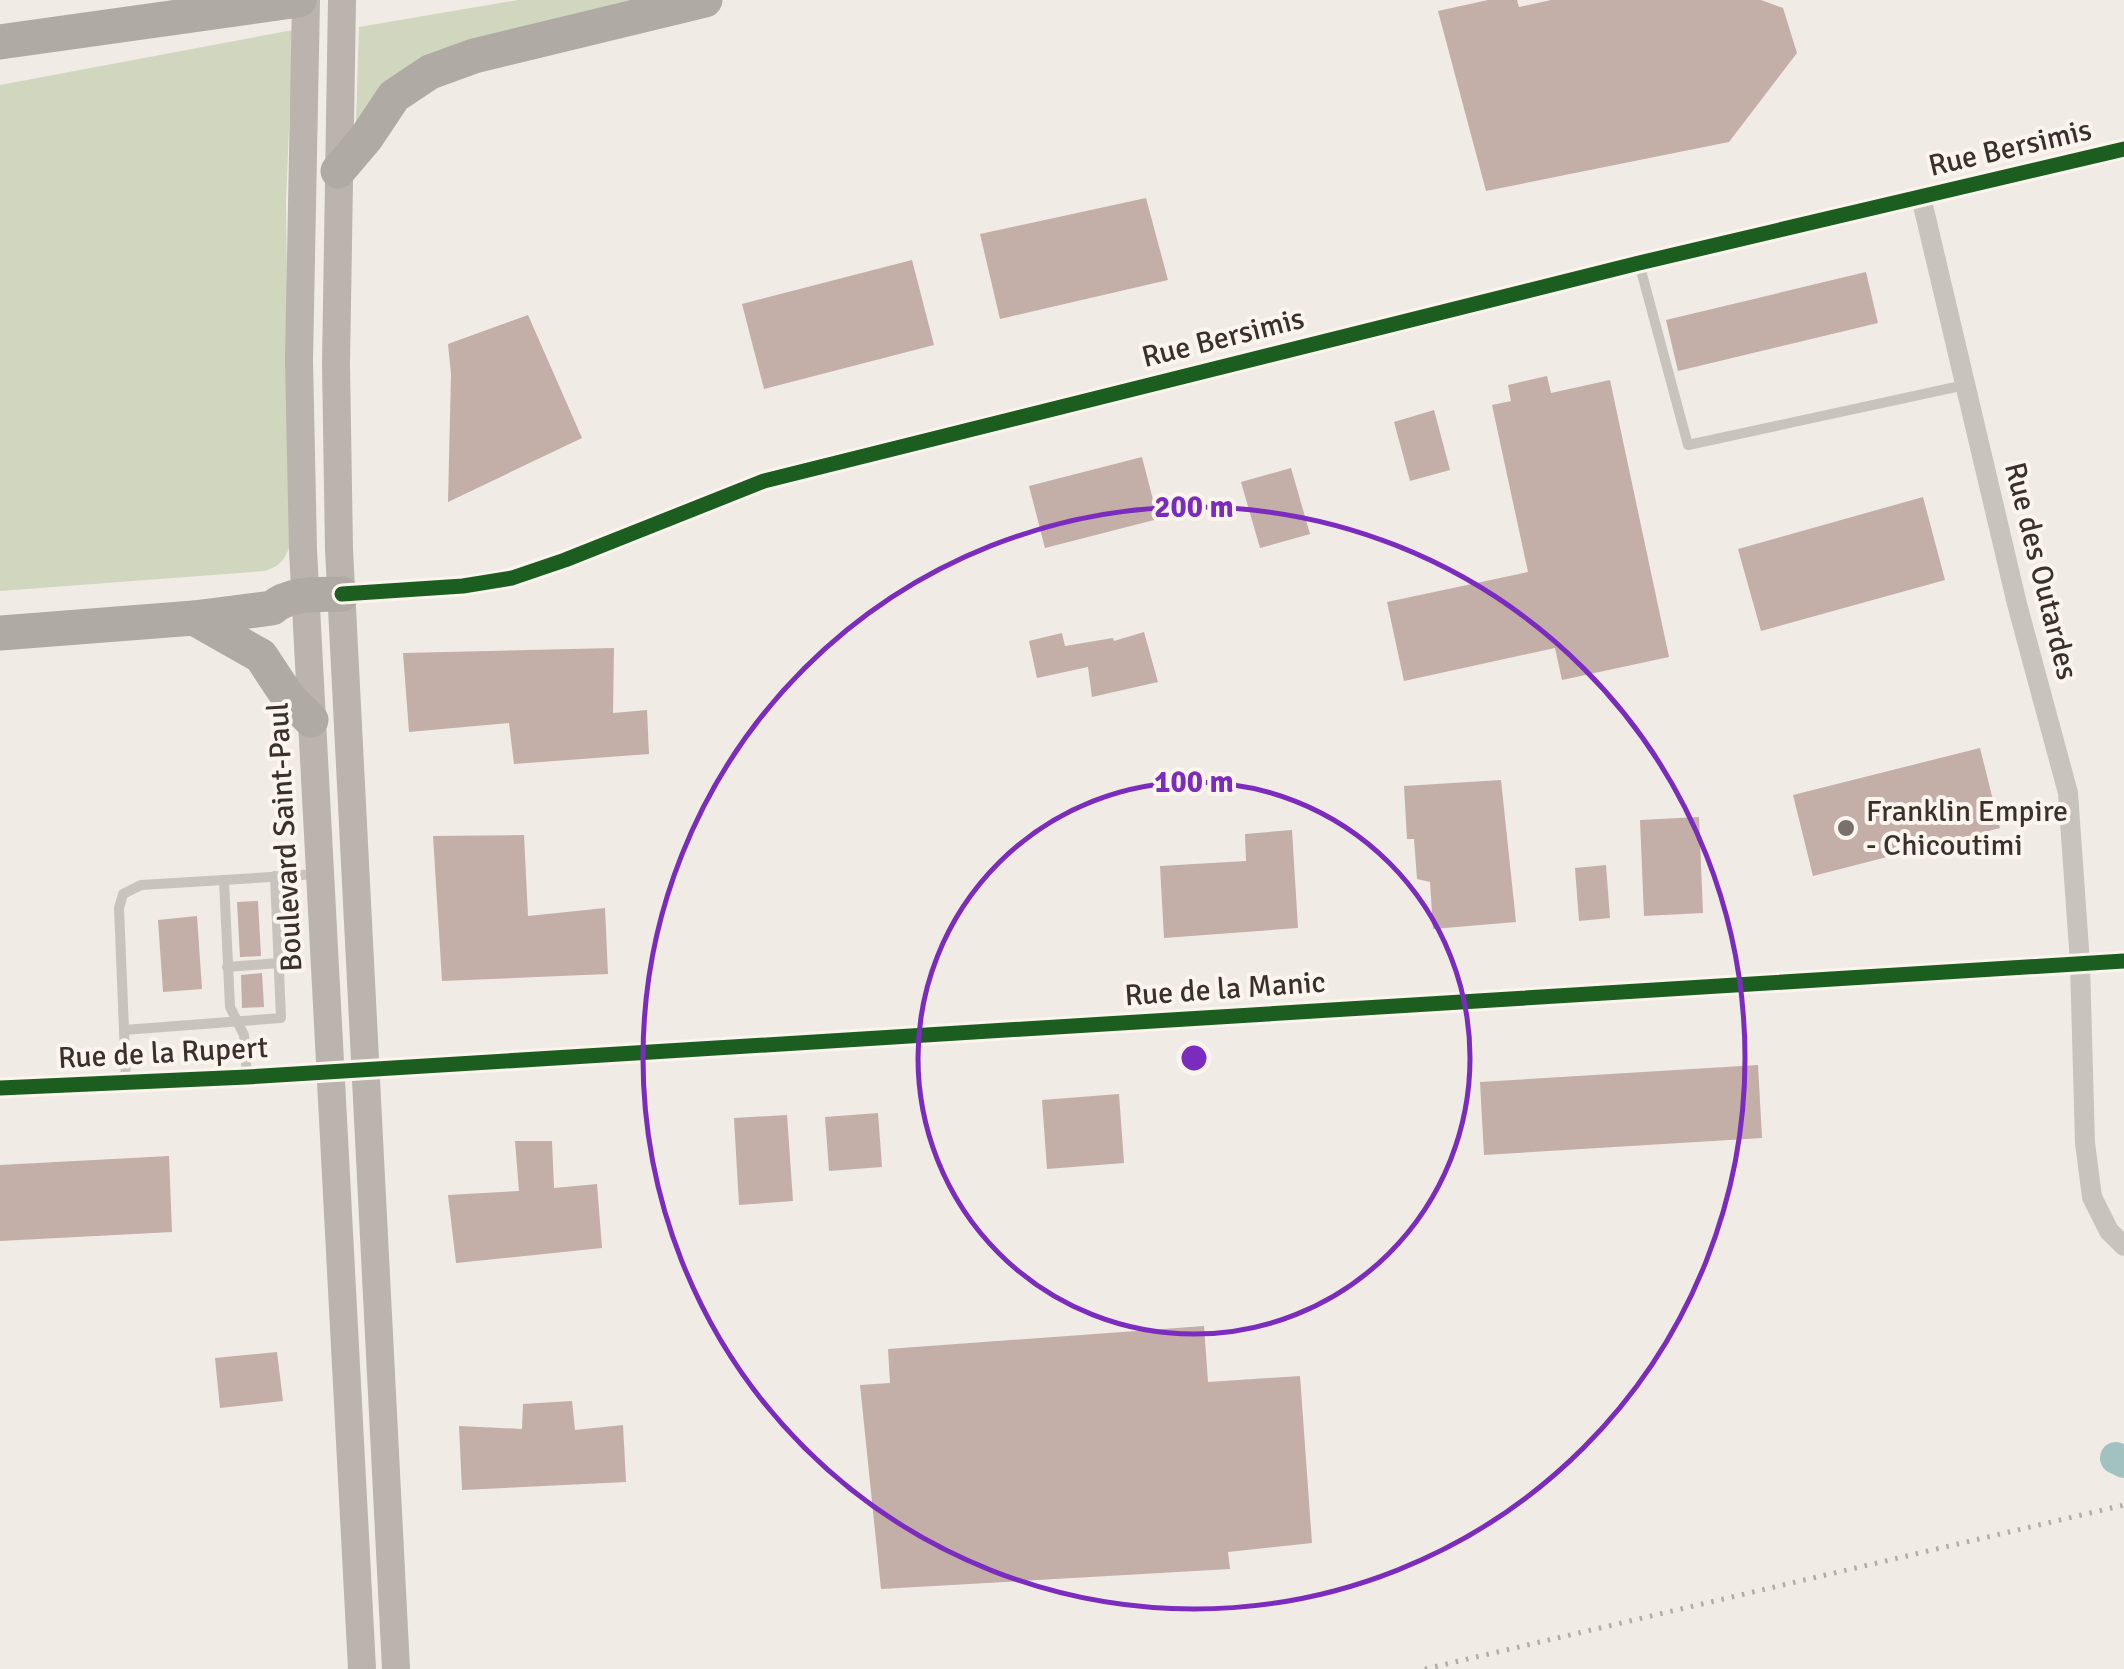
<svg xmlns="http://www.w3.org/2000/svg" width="2124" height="1669" font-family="Signika,sans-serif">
	<rect width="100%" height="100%" fill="#f0ebe5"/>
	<g fill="#d1d6bf">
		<path d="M518,0H666L497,40L356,122L359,27Z"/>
		<path d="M293,30L286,201L290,545C285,560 280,566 265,571L0,591V85Z"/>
	</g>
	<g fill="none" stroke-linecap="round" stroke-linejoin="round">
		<path stroke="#a1c2c1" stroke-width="32" d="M2116,1458L2124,1462"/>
	</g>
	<g fill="#c3afa7">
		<path d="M1488,0H1517L1519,7L1551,0H1761L1783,8L1797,53L1729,142L1486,191L1438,11Z"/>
		<path d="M1146,198L1168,280L1000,319L980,234Z"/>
		<path d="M912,260L934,345L764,389L742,304Z"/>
		<path d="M1866,272L1878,323L1678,371L1666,320Z"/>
		<path d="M528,315L582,438L448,502L451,374L448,344Z"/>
		<path d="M1547,376L1551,393L1610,380L1669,657L1562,680L1555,648L1404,681L1387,602L1528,572L1492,405L1511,401L1508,385Z"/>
		<path d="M1434,410L1450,470L1410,481L1394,422Z"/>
		<path d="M1142,457L1158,519L1045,548L1029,486Z"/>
		<path d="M1291,468L1310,534L1260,548L1241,482Z"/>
		<path d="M1923,497L1945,580L1761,631L1738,549Z"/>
		<path d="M1144,632L1158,682L1092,697L1088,667L1037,678L1029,641L1062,633L1065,646L1113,638L1114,641Z"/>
		<path d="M614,648L613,713L647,710L649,754L514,764L509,723L409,732L403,653Z"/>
		<path d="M1980,748L2000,828L1813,876L1793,795Z"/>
		<path d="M1501,780L1516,922L1433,929L1430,882L1417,879L1414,839H1407L1404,786Z"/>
		<path d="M1699,817L1703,913L1644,916L1640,820Z"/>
		<path d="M1292,830L1298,928L1164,938L1160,866L1246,861L1245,834Z"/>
		<path d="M524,835L528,916L605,908L608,974L442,981L433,836Z"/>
		<path d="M1606,865L1610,918L1579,921L1575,868Z"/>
		<path d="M258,901L261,956L240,957L237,902Z"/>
		<path d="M197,916L202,989L163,992L158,920Z"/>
		<path d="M262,973L264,1007L242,1008L241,975Z"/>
		<path d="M1758,1065L1762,1138L1484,1155L1480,1082Z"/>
		<path d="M1119,1094L1124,1163L1047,1169L1042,1100Z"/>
		<path d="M878,1113L882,1167L829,1171L825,1117Z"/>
		<path d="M787,1115L793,1201L739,1205L734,1118Z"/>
		<path d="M515,1141H552L554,1188L597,1184L602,1248L456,1263L448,1195L519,1191Z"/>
		<path d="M169,1156L172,1232L0,1241V1165Z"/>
		<path d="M1204,1326L1208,1382L1300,1376L1312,1543L1228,1552L1230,1569L881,1589L860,1385L890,1383L888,1349Z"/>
		<path d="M277,1352L283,1401L220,1408L215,1358Z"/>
		<path d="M572,1401L575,1430L623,1425L626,1482L462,1490L459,1426L522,1429L523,1404Z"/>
	</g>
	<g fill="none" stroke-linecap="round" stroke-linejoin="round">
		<g stroke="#c9c3be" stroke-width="10">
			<path d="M1639,263L1688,445L1965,385"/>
			<path d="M227,967L279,963"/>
			<path d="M124,1030L119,908L123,894L141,885L224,880"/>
			<path d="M247,1077L244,1035L230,1007L224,880L318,874"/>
			<path d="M126,1084L124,1030L281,1018L275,876"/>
		</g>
		<g stroke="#c9c3be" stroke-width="20">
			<path d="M1921,197L2017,604L2068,793L2080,963L2085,1143L2092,1197L2109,1231L2124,1246"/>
			<path d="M342,594L463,586L512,578L565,560L764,481L1639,263L2124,149"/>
			<path d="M0,1088L247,1077L2124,961"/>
		</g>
		<g stroke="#bab3ae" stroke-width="28">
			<path d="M306,0L299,360L303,550L362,1669"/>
			<path d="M342,0L336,364L339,549L396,1669"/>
		</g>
		<g stroke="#afaaa4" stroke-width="35">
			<path d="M0,42L299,0"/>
			<path d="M338,171L366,138L394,96L430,72L474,56L705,0"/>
			<path d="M194,618L261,656L288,697L311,720"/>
			<path d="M0,633L194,618L272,608C291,592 318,595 342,594"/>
		</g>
		<path stroke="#b1aca8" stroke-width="5" stroke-dasharray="2.5 8" stroke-linecap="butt" d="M1425,1669L2124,1505"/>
		<defs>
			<g id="cycleway">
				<path d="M342,594L463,586L512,578L565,560L764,481L1639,263L2124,149"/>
				<path d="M0,1088L247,1077L2124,961"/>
			</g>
		</defs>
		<use href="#cycleway" stroke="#fbf5ee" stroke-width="21"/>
		<use href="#cycleway" stroke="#1b5e20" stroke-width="15"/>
	</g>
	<g fill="none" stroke="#7b2cbf" stroke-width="5">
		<circle cx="1194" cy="1058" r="276"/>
		<circle cx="1194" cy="1058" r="551"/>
	</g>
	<circle fill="#7a716c" stroke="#fbf5ee" stroke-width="4" cx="1846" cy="828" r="10"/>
	<g text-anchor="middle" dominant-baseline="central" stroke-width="8" stroke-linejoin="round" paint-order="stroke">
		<g font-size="30" fill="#3b302b" stroke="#fbf5ee">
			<text transform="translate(2010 148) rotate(-13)">Rue Bersimis</text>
			<text transform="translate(1223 338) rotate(-14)">Rue Bersimis</text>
			<text transform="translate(2041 571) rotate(76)">Rue des Outardes</text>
			<text transform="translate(285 837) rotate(-93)">Boulevard Saint-Paul</text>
			<text transform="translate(1225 989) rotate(-4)">Rue de la Manic</text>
			<text transform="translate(163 1053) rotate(-3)">Rue de la Rupert</text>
		</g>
		<g font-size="30" fill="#3b302b" stroke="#fbf5ee" text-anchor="start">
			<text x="1866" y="811">Franklin Empire<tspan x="1866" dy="34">- Chicoutimi</tspan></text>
		</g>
	</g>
	<circle cx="1194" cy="1058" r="15" fill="#7b2cbf" stroke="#fbf5ee" stroke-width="5"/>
	<g font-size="30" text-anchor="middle" font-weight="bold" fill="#7b2cbf" stroke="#fbf5ee" stroke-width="8" stroke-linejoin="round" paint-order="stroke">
		<text x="1194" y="517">200 m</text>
		<text x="1194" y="792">100 m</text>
	</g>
</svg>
